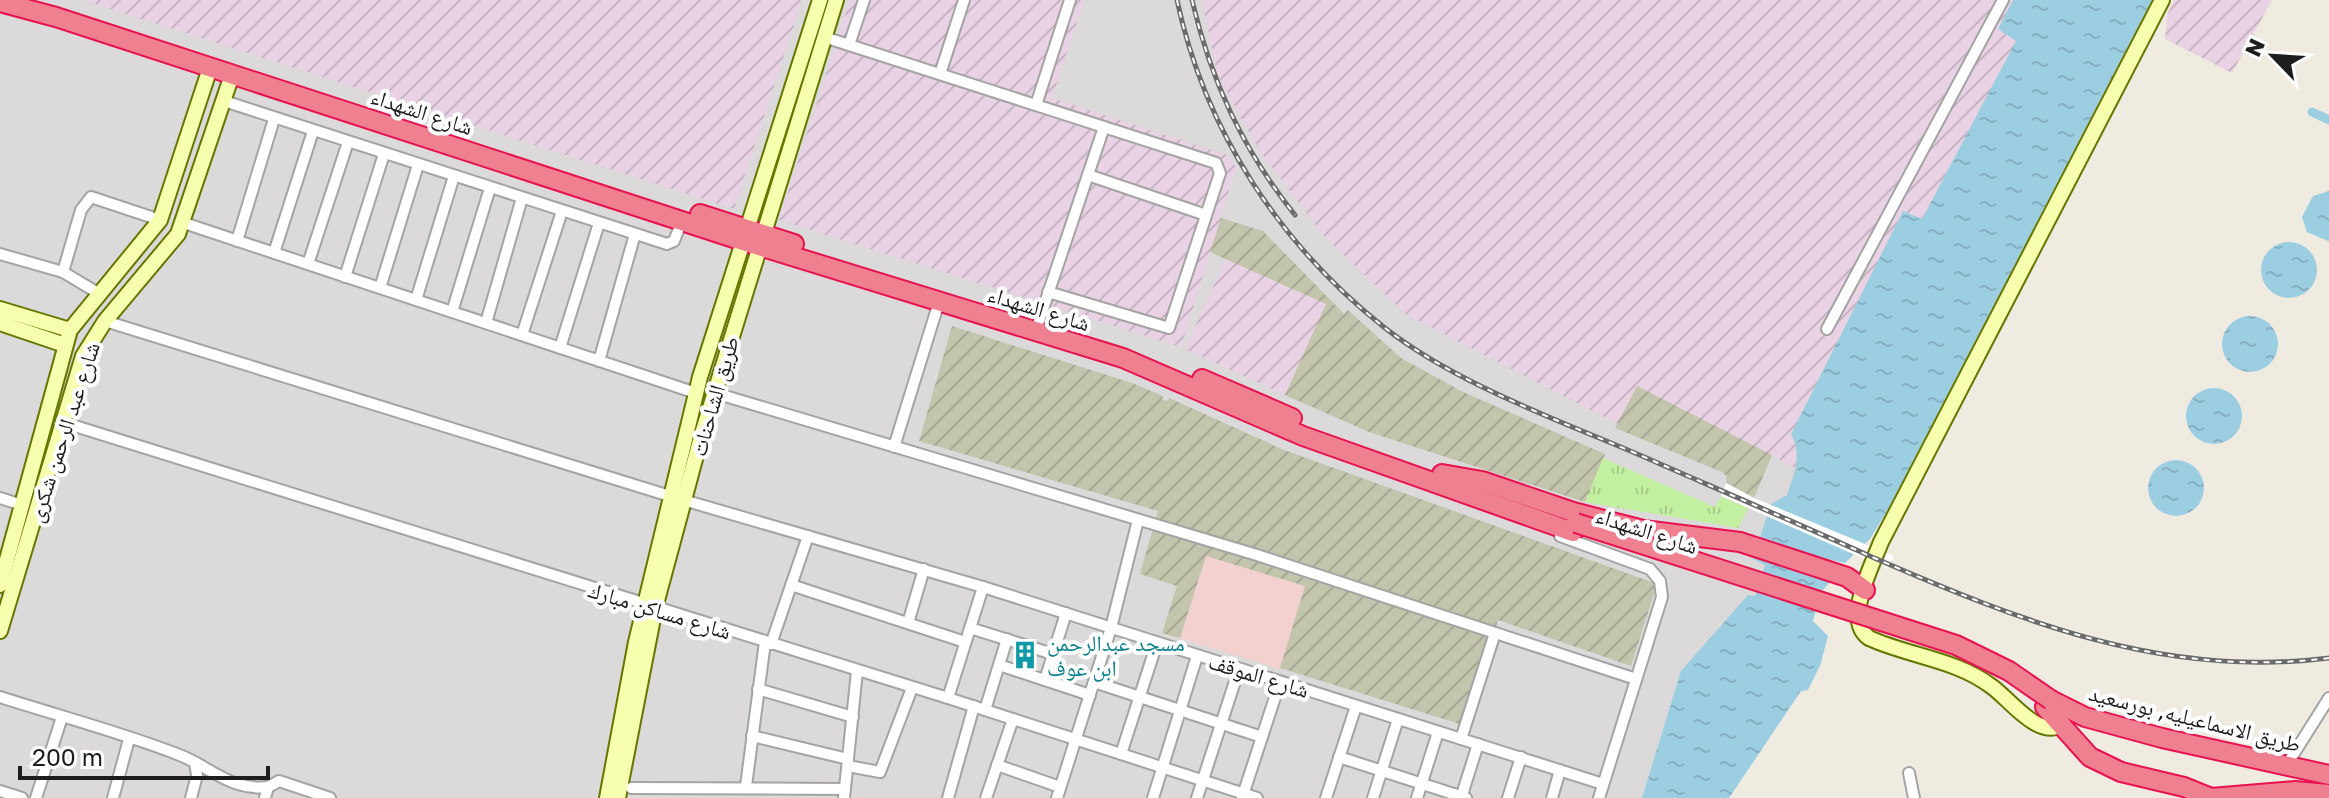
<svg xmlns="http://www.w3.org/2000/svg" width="2329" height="798" font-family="'Golos Text','Noto Naskh Arabic',sans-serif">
	<defs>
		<pattern id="industrial-furrows" width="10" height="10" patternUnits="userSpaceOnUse" patternTransform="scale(2)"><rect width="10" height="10" fill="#e9d2e3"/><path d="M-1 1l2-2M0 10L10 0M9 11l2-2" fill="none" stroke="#c7b4c2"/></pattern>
		<pattern id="construction-furrows" width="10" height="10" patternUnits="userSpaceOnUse" patternTransform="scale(2)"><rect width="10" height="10" fill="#c3c4ac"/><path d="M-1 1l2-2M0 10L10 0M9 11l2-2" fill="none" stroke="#a7a894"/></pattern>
		<pattern id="grass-tufts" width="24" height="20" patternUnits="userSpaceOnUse" patternTransform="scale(2)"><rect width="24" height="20" fill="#c3efa1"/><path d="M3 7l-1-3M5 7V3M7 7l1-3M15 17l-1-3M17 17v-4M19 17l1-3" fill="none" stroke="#a7cc8a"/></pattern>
		<pattern id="water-ripples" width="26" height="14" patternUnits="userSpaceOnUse" patternTransform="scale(2)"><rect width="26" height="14" fill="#9ccee2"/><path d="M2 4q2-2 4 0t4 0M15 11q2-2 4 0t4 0" fill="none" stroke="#86b0c1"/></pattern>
	</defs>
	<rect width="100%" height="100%" fill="#efebe1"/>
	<path fill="#dbd9d9" d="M0,0H2085L1678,798H0Z"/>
	<path fill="#f2d1ce" d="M1206,555L1305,586L1280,669L1180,638Z"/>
	<g fill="url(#industrial-furrows)">
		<path d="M83,0H802L734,209Z"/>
		<path d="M850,0H1084L1052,98L1227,155L1236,167L1181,347L779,220Z"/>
		<path d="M1202,0H2013L1998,29L2016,41L1922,219L1903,211L1796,441V468L1637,386L1618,424L1407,315L1325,237L1259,150L1218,76Z"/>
		<path d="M2174,0H2272L2232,73L2165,39L2167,15Z"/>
		<path d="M1226,259L1326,304L1285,395L1185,349Z"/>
	</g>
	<g fill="url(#construction-furrows)">
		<path d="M1221,218L1263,231L1344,314L1348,310L1401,358L1463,392L1605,454L1585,502L1369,432L1285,395L1326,304L1210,252Z"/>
		<path d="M952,326L1132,383L1163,396L1162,400L1167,401L1169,398L1284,450L1657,584L1631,666L1498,620L1466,726L1280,668L1305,586L1206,556L1180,638L1162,633L1177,586L1140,574L1158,511L919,441Z"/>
		<path d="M1637,386L1772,455L1754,498L1726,483L1727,476L1722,472L1615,428Z"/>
	</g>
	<path fill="url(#grass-tufts)" d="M1603,458L1715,507L1721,496L1748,508L1738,528L1585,502Z"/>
	<g fill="url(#water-ripples)">
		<path d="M2013,0H2152L1888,509L1870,539L1845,563L1831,560L1824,576L1831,581L1821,592L1813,621L1828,636L1820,666L1808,690L1801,691L1729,798H1642L1681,671L1748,595L1755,596L1765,565L1753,559L1771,504L1787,495C1794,474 1803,455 1791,434L1903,211L1922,219L2016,41L1998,29Z"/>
		<path d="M2329,191V241H2328L2307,232L2302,217L2313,196Z"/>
		<circle cx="2289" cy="270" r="28"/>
		<circle cx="2250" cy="344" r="28"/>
		<circle cx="2214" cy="416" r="28"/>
		<circle cx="2176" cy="488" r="28"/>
	</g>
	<path fill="#fff" d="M1726,483L1754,498L1894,556L1887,569L1721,496Z"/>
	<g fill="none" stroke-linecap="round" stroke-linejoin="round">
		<path stroke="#9ccee2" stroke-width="9" d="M2312,112L2329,120"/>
		<defs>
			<g id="street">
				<path d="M824,37L1216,163L1220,173L1169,328L1048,292"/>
				<path d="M849,45L864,0"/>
				<path d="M940,74L964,0"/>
				<path d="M224,101L667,244L674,241L682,221"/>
				<path d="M1036,105L1070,0"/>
				<path d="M1088,175L1206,215"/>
				<path d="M184,223L696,393"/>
				<path d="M237,241L274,119"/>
				<path d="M274,253L313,131"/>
				<path d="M0,254L63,272L98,293"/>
				<path d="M308,264L348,142"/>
				<path d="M63,272L81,210L91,197L160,220"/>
				<path d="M345,277L384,154"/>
				<path d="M380,288L418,165"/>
				<path d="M416,300L454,176"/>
				<path d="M452,312L490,188"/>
				<path d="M105,321L673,497L983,587L1603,784"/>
				<path d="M1039,321L1104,127"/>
				<path d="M486,323L522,198"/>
				<path d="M1827,329L2003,0"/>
				<path d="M522,335L562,211"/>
				<path d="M560,348L599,223"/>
				<path d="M599,361L635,234"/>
				<path d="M715,393L1257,555L1636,679"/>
				<path d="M62,422L948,698L1257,798"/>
				<path d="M894,447L939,302"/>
				<path d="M0,498L22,505"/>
				<path d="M1560,536L1650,569L1660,581L1662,597L1599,798"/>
				<path d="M791,585L965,642"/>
				<path d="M908,623L924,569"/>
				<path d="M970,628L1053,654"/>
				<path d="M771,644L808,536"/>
				<path d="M999,665L1090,695"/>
				<path d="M1045,680L1066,613"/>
				<path d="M1094,682L1262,737"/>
				<path d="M758,689L853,717"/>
				<path d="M0,697C59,716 120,732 177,754C210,766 229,791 268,787"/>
				<path d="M948,698L983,587"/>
				<path d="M985,710L1007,639"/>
				<path d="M752,736L848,759"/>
				<path d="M1461,739L1495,633"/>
				<path d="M1121,754L1157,643"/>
				<path d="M1339,757L1466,798"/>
				<path d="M997,765L1060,787"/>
				<path d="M848,766L880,772L912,688"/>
				<path d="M2286,766L2329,698"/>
				<path d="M1909,773L1914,798"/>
				<path d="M746,786L765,642"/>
				<path d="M631,788L845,789"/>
				<path d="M0,791L22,798"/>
				<path d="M36,798L62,717"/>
				<path d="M113,798L129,739"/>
				<path d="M191,798L197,775L195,763"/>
				<path d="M265,798L268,787L279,781L330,798"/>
				<path d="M844,798L857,671"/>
				<path d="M948,798L974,706"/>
				<path d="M986,798L1013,719"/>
				<path d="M1057,798L1111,628L1138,520"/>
				<path d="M1153,798L1197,656"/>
				<path d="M1197,798L1239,669"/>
				<path d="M1242,798L1280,682"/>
				<path d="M1326,798L1356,706"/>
				<path d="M1373,798L1398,719"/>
				<path d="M1417,798L1438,732"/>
				<path d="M1461,798L1478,744"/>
				<path d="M1508,798L1521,757"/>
				<path d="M1552,798L1560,770"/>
			</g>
			<g id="secondary">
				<path d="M0,309L70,330"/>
				<path d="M0,323L65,345"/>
				<path d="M0,585L70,330L160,220L210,68"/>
				<path d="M0,631L83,356L105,321L178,234L232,75"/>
				<path d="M2063,724C2038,740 2010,699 1991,686C1955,659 1908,656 1869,638C1843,620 1872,566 1881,542L2162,0"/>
				<path d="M607,798L636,642L700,377L820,0"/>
				<path d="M618,798L655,608L701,437L836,0"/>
			</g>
			<g id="highway">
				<path d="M0,2L56,17L743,241L1123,358L1303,436L1573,532"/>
				<path d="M700,214L794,244"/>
				<path d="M1202,379L1292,418"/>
				<path d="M1442,474L1482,481L1573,512L1643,530L1740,542L1847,577L1865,590"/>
				<path d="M2051,700L2085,717L2162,738L2329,775"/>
				<path d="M2045,707L2090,757L2121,772L2184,787L2211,798L2295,791L2329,794"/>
			</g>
		</defs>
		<use href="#street" stroke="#a4a4a4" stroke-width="14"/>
		<use href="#secondary" stroke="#647700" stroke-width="18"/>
		<use href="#highway" stroke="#e91250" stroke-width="22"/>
		<use href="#street" stroke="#fff" stroke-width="10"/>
		<use href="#secondary" stroke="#f7ffaf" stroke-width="14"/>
		<use href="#highway" stroke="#ef808f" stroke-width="18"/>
		<defs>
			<g id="rail">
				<path d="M1177,0C1205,131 1280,245 1385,328C1462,388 1568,423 1658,463C1729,494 1801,525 1872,557C2020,621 2164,679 2329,658"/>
				<path d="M1192,0C1211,81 1243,150 1295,215"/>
			</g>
		</defs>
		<use href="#rail" stroke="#6b6b6b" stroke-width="5"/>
		<use href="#rail" stroke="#fff" stroke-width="2" stroke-dasharray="6" stroke-linecap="butt"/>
		<defs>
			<path id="highway-bridge" d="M1576,523L1956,645L2009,671L2051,700"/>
		</defs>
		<use href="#highway-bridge" stroke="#e91250" stroke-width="22" stroke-linecap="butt"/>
		<use href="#highway-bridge" stroke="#ef808f" stroke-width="18"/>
	</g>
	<defs>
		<symbol id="building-bare" viewBox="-9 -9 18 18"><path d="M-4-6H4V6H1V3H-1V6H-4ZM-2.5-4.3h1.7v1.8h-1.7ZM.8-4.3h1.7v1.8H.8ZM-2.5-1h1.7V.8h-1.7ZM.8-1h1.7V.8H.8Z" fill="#0f9aa8" stroke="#fff" stroke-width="2.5" paint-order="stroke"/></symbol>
	</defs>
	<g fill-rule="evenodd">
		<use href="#building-bare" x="1005" y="635" width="40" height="40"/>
	</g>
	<g text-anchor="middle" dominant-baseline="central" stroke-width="8" stroke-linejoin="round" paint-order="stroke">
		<g font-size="22" fill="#1d1d1d" stroke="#fff">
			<text transform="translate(422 111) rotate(18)">شارع الشهداء</text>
			<text transform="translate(1039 308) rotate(17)">شارع الشهداء</text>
			<text transform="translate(714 396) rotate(-74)">طريق الشاحنات</text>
			<text transform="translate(63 432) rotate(-72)">شارع عبد الرحمن شكرى</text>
			<text transform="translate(1647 530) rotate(18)">شارع الشهداء</text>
			<text transform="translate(660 610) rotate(17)">شارع مساكن مبارك</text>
			<text transform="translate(1259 675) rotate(17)">شارع الموقف</text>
			<text transform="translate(2195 718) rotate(14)">طريق الاسماعيليه, بورسعيد</text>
		</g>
		<g font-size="22" fill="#0d838f" stroke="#fff" text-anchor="start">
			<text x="1047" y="642">مسجد عبدالرحمن<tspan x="1047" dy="25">ابن عوف</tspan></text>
		</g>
	</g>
	<g transform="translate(2273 56) rotate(295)" stroke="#ffffff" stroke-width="6" paint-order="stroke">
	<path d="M0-6L14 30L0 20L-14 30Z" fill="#1d1d1d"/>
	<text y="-12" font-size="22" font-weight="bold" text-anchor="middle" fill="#1d1d1d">N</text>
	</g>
	<path d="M20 766v12h248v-12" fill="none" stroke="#1d1d1d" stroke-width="4"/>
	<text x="32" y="766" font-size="24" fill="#1d1d1d" stroke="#ffffff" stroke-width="6" paint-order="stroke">200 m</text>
</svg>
